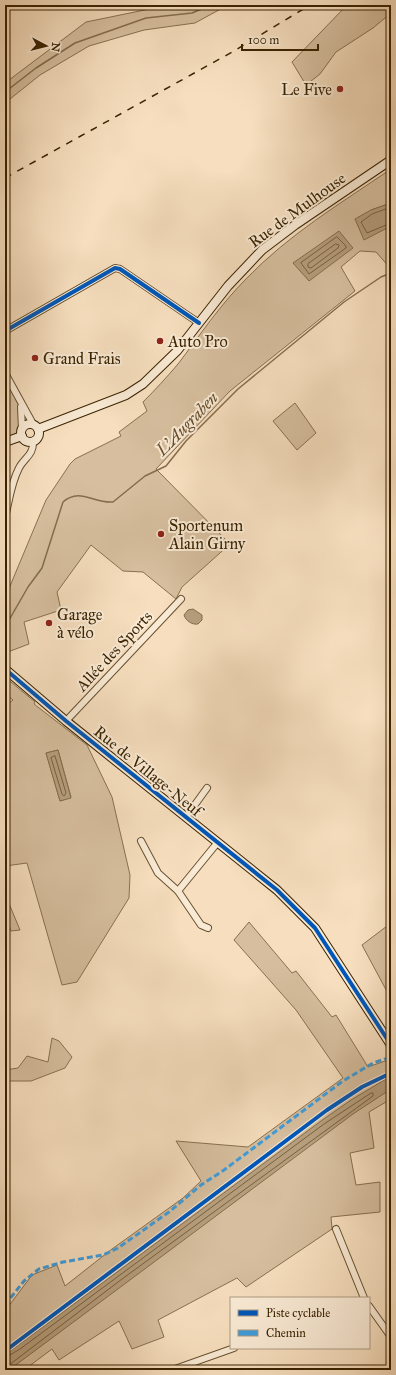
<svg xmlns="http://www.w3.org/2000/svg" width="396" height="1375" font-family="'IM FELL Great Primer',serif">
	<rect width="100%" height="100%" fill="#f6debe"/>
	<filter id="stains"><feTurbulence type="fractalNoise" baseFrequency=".005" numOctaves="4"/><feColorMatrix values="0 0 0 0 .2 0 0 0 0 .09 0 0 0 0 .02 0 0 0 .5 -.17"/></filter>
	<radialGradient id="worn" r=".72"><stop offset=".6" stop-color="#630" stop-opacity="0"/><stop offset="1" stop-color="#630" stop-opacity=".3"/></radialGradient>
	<g fill="#d6be9e" stroke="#88704f" fill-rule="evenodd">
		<path d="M169,5H228L195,23L144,30L89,46L40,75L5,103V83L86,22Z"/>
		<path d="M347,5H391V13L373,28L336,52L320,74L306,85L292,62Z"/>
		<path d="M391,169V203L371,210L385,229L391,226V269L376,252L360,251L341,267L355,291L230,391L156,469L230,544L182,587L176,599L143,572L123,571L91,545L57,592L61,610L24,622L29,644L5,653V598L46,500L70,464L75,459L121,436L119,432L147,411L143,402C155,390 167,377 178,364C200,335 220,305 246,279C288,235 341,203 391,169Z"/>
		<path d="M5,373C16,394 25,407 19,433L5,438Z"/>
		<path d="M295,403L316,433L297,450L273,421Z"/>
		<path d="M5,677L35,702L34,704L87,745L112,797L130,875L129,898L77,982L62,985L27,863L5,866V706L13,700L5,694ZM58,750L71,797L60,801L46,753Z"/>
		<path d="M5,894L20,930L11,931L5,915Z"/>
		<path d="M249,922L292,973L296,971L332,1017L336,1015L368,1067L391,1059V1099L369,1112L374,1148L350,1153L356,1185L380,1182V1212L331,1217L332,1229L246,1287L237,1278L158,1320L164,1337L132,1349L119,1321L59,1360L52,1349L24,1370H5V1308L8,1307L32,1275L57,1265L65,1286L112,1249L183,1198L201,1181L176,1141L248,1147L343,1078L296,1010L234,940Z"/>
		<path d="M391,923V999L362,945Z"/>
		<path d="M52,1038L59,1041L72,1057L65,1068L31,1081H5V1070L18,1068L27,1056L48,1062Z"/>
	</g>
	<g fill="#b69e7d" stroke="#846d4b">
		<path d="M391,203V226L364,240L355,219L371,210Z"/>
		<path d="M339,231L353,248L309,281L293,263Z"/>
		<path d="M193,609L202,615V620L198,624C192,625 186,621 184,615L188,610Z"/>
		<path d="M58,750L71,798L60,801L46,753Z"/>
		<path d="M391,1076V1089L353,1114L9,1370H5V1355L321,1121L351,1100Z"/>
	</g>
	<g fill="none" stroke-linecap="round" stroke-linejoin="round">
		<g stroke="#78603e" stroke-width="1">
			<path d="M391,207L372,214L361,222L367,233L391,223"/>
			<path d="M337,237L346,246V248L309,274L301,263Z"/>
			<path d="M336,244L339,245L338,248L311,268L308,267V264Z"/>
			<path d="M55,756L66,793L64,796L62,794L51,758Z"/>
			<path d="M5,1358L20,1349L324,1124L371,1093H373V1096L122,1279L9,1365L7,1370"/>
		</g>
		<g stroke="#846d4b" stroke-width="1.5">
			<path d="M5,92L36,68L75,43L146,18L192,13L211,5"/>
			<path d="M5,627L28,587L42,568L63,502C80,487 94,504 113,502L145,476L166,466L186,441L238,389L344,302L381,277L391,273"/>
		</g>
		<defs>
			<g id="street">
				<path d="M5,331L115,268L120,269L199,323"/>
				<path d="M5,373L33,424"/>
				<path d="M21,407L22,430"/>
				<path d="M5,518C9,501 11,483 19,468C24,458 34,455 33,441"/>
				<path d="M66,721L181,599"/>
				<path d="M186,817L207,788"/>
				<path d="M141,841L158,873L178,891L201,925L208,928"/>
				<path d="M178,891L218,842"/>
				<path d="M336,1229L364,1298"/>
				<path d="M369,1306L391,1337"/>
				<path d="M172,1370L234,1348"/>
			</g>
			<g id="secondary">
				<circle cx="30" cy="433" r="9"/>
				<path d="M38,429L126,395L143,384L177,351L228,286L262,250L295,225L391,160"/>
				<path d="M5,442L22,436"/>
				<path d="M5,669L66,721L277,890L315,928L391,1045"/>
			</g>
		</defs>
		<use href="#street" stroke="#695230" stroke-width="8"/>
		<use href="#secondary" stroke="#3a2300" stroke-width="10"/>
		<use href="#street" stroke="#f9ead5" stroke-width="6"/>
		<use href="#secondary" stroke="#f9ead5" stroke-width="8"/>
		<path stroke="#3a2300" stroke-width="1.5" stroke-dasharray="7 7" stroke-linecap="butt" d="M5,178L234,51L310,5"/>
		<path stroke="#3e9cdc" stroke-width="3" stroke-dasharray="6 3" stroke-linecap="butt" d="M5,1305L24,1281L39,1269L63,1262L103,1255L118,1248L169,1212L201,1185L224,1170L343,1081L373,1063L391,1057"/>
		<defs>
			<g id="cycleway">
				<path d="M5,331L115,268L120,269L199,323"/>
				<path d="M5,669L66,721L277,890L315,928L391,1045"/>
				<path d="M5,1351L327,1110L362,1087L391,1073"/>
			</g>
		</defs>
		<use href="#cycleway" stroke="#f9ead5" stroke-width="6"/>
		<use href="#cycleway" stroke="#0057b8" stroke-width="4"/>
	</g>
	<g fill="#8f2418" stroke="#f9ead5" stroke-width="1.5">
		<circle cx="340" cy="89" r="4"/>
		<circle cx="160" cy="341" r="4"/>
		<circle cx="35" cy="358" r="4"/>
		<circle cx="161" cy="534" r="4"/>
		<circle cx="49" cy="623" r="4"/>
	</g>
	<g text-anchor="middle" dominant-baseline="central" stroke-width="4" stroke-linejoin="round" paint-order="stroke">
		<g font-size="16" fill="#3a2300" stroke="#f9ead5" text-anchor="start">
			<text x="332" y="89" text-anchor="end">Le Five</text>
			<text x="168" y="341">Auto Pro</text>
			<text x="43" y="358">Grand Frais</text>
			<text x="169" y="525">Sportenum<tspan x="169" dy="18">Alain Girny</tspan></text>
			<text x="57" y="614">Garage<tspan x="57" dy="18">à vélo</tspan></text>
		</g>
		<g font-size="16" fill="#3a2300" stroke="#f9ead5">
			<text transform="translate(297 210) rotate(-36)">Rue de Mulhouse</text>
			<text transform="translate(114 651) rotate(-47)">Allée des Sports</text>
			<text transform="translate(148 771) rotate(39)">Rue de Village-Neuf</text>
		</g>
		<g font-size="17" font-style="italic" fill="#654e2c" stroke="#f9ead5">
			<text transform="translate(187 424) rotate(-46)">L'Augraben</text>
		</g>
	</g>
	<rect width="396" height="1375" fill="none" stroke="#f6debe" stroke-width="20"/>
	<rect x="6" y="6" width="384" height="1363" fill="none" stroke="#3a2300" stroke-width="2"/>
	<rect x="10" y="10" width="376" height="1355" fill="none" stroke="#3a2300"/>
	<rect x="230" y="1297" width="140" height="52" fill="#f9ead5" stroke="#ad9a80"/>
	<rect x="238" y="1310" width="20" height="6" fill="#0057b8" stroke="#ad9a80"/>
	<text x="266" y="1317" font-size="12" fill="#3a2300">Piste cyclable</text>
	<rect x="238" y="1330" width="20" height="6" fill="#3e9cdc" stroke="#ad9a80"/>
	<text x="266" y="1337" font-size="12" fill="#3a2300">Chemin</text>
	<g transform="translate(46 46) rotate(97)" stroke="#f9ead5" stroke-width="3" paint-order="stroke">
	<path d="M0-3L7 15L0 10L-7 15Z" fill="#3a2300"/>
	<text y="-6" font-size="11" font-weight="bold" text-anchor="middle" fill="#3a2300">N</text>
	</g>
	<path d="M242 44v6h76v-6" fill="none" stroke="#3a2300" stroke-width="2"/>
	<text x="248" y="44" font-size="12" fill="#3a2300" stroke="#f9ead5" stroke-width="3" paint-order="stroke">100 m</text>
	<rect width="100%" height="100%" filter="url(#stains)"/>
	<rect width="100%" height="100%" fill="url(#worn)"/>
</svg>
